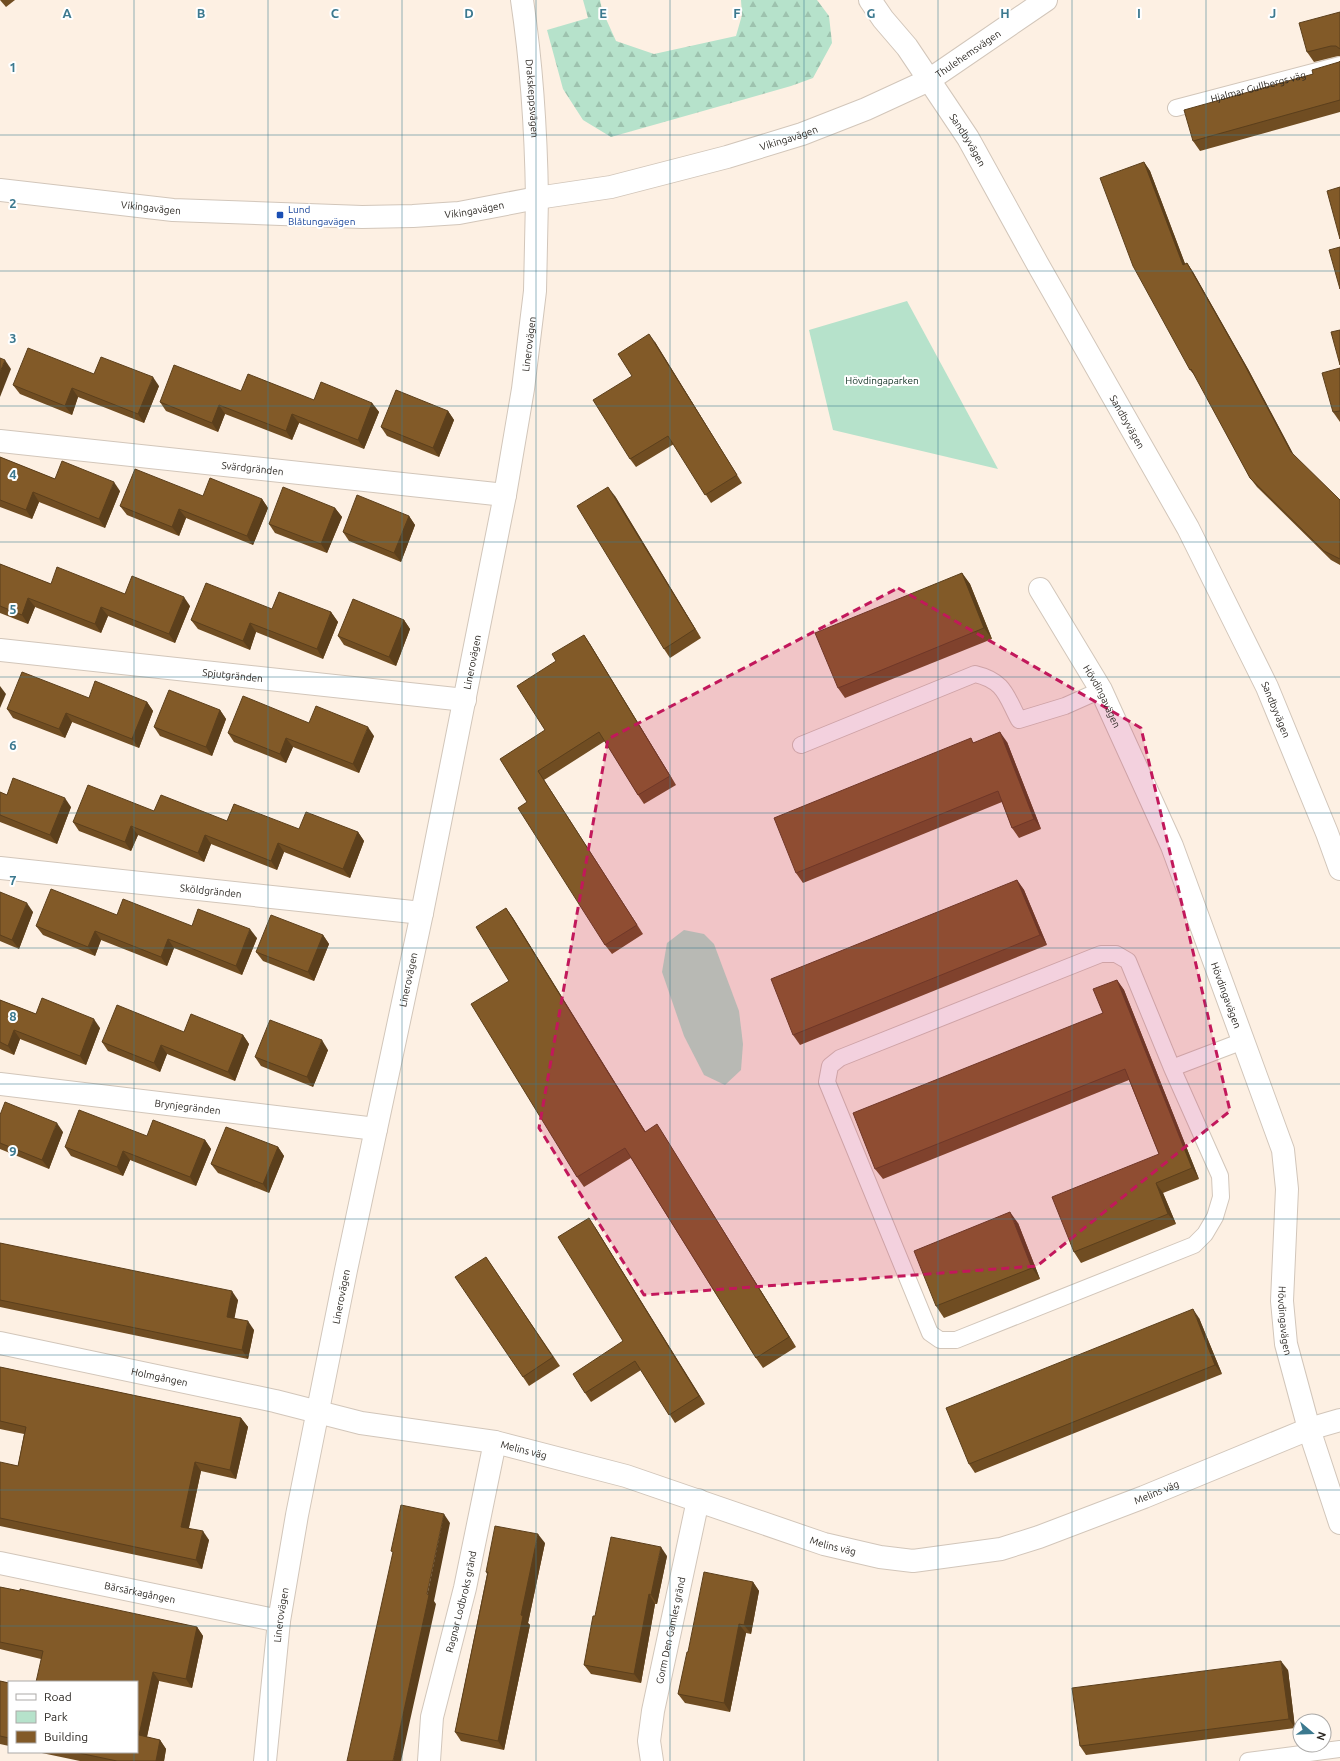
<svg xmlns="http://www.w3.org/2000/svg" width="1340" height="1761" font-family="Ubuntu,sans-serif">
	<defs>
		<pattern id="forest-firs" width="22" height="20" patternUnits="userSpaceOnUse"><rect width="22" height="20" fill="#b6e2cb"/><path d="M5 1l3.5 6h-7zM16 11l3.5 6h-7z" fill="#9dc2ae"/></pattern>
	</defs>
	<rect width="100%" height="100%" fill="#fdf0e3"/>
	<path fill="url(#forest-firs)" d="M583,0H600L602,10L616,41L654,54L736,36L742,15L741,0H817L829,16L832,43L813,78L791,86L611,137L583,120L563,89L547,30L588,18Z"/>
	<g fill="#b6e2cb">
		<path d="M907,301L998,469L833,430L809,330Z"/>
		<path d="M684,930L704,934L714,944L739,1011L743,1044L741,1070L725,1085L704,1075L684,1036L662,972L667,943Z"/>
	</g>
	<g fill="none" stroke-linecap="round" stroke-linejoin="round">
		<defs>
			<g id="lane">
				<path id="s1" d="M1176,108L1340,65"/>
				<path d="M801,745L975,674C1005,681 1006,696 1019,720L1065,706L1101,690"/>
				<path d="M1172,1068L1220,1176L1221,1197L1215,1217L1205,1234L1194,1245L956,1340H940L930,1333L827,1082L830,1066L840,1058L1101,954H1116L1128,961L1172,1068L1243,1041"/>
				<path d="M1248,1761L1340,1749"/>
			</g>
			<g id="street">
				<path id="s2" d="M522,0C532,67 536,130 537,198"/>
				<path id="s3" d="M0,441L505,495"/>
				<path id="s4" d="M1040,589L1101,690L1172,846L1283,1150L1287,1189L1282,1301L1286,1344L1309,1429L1340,1523"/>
				<path id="s5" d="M0,650L465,700"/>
				<path id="s6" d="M0,868L422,913"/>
				<path id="s7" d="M0,1084L376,1129"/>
				<path id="s8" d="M0,1343L275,1401L361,1423L495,1442L626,1476L824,1544L880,1557L913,1561L1001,1549L1039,1537L1144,1497L1309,1429L1340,1420"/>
				<path id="s9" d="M0,1563L279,1621"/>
				<path id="s10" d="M429,1761L432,1717L465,1588L495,1442"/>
				<path id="s11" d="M652,1761L649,1741L653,1711L698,1500"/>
			</g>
			<g id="secondary">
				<path id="s12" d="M870,0L883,19L907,47L968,138L1037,263L1188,528L1267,687L1327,833L1340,869"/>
				<path id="s13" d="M0,190L173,210L362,217L413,216L459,213L537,198L611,187L727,157L802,134L866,109L929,80L1046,0"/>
				<path id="s14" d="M265,1761L279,1621L297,1515L346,1270L422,913L505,495L523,389L535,291L537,198"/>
			</g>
		</defs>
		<use href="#lane" stroke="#d2c6ba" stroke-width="18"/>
		<use href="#street" stroke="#d2c6ba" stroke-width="24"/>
		<use href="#secondary" stroke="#d2c6ba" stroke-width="24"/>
		<use href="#lane" stroke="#fff" stroke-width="16"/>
		<use href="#street" stroke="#fff" stroke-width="22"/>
		<use href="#secondary" stroke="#fff" stroke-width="22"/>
	</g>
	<g fill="#704d22">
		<path d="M0,0H15L6,7Z"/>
		<path d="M1340,12V56H1338L1314,62L1307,52Z"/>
		<path d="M1340,61V112L1200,151L1193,141L1313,74L1339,62Z"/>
		<path d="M1144,162L1150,171L1185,264L1187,263L1193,272L1248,369L1294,456L1340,500V565L1331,560L1257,487L1250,478L1197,378L1190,370Z"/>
		<path d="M655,342L742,483L711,503L674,444L636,467L630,459L632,376Z"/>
		<path d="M1340,368V422L1333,412Z"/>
		<path d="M13,385L159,386L144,423L78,397L72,415L20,394Z"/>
		<path d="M241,391L314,400L372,403L379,412L364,449L299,423L292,440L225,414L218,432L166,411L160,402Z"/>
		<path d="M448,411L454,420L439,457L387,436L381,427Z"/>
		<path d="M0,457L55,479L120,491L105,528L39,502L32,519L0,507Z"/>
		<path d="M203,496L262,499L268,508L253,545L186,518L179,536L127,515L120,506Z"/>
		<path d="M615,496L701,638L670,658L664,649Z"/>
		<path d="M335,508L342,517L327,553L275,533L269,524Z"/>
		<path d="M409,516L415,525L401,562L349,541L343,532Z"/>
		<path d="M0,564L51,584L125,594L190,606L175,643L108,616L101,633L35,607L28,624L0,613Z"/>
		<path d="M962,573L970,584L992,639L845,698L838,688Z"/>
		<path d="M272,609L331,612L338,622L323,659L256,632L250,650L198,629L191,620Z"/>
		<path d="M404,620L410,629L396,666L344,645L338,636Z"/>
		<path d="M584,635L590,644L676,785L644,804L638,795L605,741L544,780L643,934L612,954L605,945L527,802L545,730L556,661Z"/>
		<path d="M89,698L147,702L153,711L139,748L72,722L65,738L13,718L7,709Z"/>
		<path d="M220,710L226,719L212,756L160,736L154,727Z"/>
		<path d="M309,723L374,736L359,773L293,747L286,763L234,742L228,733Z"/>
		<path d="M974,742H1007L1041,829L1019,838L1012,828L1002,802L803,883L796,873Z"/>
		<path d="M0,792L7,795L71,807L57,844L0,822Z"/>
		<path d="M154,811L227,821L299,829L358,832L364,841L350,878L284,852L277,870L211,844L204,862L138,835L131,851L79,831L73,822Z"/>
		<path d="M1017,880L1024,890L1047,945L800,1045L793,1035Z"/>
		<path d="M0,892L33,912L19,949L0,941Z"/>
		<path d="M506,908L513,918L645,1131L663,1134L796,1347L763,1368L756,1358L631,1158L584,1187L577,1177L509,981Z"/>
		<path d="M117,915L192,926L257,938L242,975L174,948L167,966L101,940L95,956L43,935L36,926Z"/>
		<path d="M323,935L329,944L314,981L263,961L256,952Z"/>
		<path d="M1117,980L1124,990L1199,1179L1163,1193L1176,1224L1081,1263L1074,1252L1159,1154L1129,1080L883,1179L875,1169L1103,1013Z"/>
		<path d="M0,1000L36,1014L100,1028L86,1065L20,1039L14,1055L0,1049Z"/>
		<path d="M184,1032L243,1035L249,1044L235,1081L167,1054L160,1072L108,1051L102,1042Z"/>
		<path d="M328,1050L313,1087L261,1066L255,1057Z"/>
		<path d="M0,1115L63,1132L49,1169L0,1149Z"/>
		<path d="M147,1136L205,1140L211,1149L196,1186L130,1160L123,1176L71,1156L65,1147Z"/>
		<path d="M278,1147L284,1156L269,1193L218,1173L211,1164Z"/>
		<path d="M1018,1223L1040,1279L944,1318L936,1306Z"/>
		<path d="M595,1227L705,1404L675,1423L641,1370L591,1402L585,1393L623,1341Z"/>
		<path d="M0,1243L238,1300L234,1318L254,1330L248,1359L0,1307Z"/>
		<path d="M486,1257L560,1366L529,1386L523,1377Z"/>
		<path d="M1199,1318L1222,1374L975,1473L969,1464Z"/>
		<path d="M0,1367L241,1418L248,1427L236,1479L201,1471L189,1528L209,1540L202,1569L0,1526V1463L18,1466L24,1434L0,1429Z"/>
		<path d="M545,1543L528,1623L530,1625L504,1750L461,1741L455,1732L487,1574L486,1572Z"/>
		<path d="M667,1556L657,1604H655L641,1683L591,1674L584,1665L595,1616Z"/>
		<path d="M753,1582L759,1591L751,1634L746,1633L730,1712L685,1703L678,1694L688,1652Z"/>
		<path d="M0,1587L197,1627L203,1636L192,1688L159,1681L147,1737L160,1740L166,1749L164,1761H80L37,1752H137L41,1659L0,1649Z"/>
		<path d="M1288,1670L1295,1728L1086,1755L1080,1746Z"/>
		<path d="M0,1681L9,1683V1746L0,1744Z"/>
	</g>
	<g fill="#5b3f1c">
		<path d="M1144,162L1150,171L1189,274L1183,265Z"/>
		<path d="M1187,263L1193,272L1248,369L1297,461L1291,452Z"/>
		<path d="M649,334L655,342L742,483L737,475Z"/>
		<path d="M5,360L11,369L0,397V372Z"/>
		<path d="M153,377L159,386L144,423L138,414Z"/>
		<path d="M72,388L78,397L72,415L65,406Z"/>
		<path d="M372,403L379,412L364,449L358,440Z"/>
		<path d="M219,405L225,414L218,432L212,423Z"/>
		<path d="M448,411L454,420L439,457L433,448Z"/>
		<path d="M292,414L299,423L292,440L286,431Z"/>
		<path d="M114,482L120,491L105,528L99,519Z"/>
		<path d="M608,487L615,496L701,638L695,629Z"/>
		<path d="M33,492L39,502L32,519L26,510Z"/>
		<path d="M262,499L268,508L253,545L247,536Z"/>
		<path d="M335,508L342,517L327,553L321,544Z"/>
		<path d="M179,509L186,518L179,536L172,527Z"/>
		<path d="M409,516L415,525L401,562L394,553Z"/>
		<path d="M962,573L970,584L992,639L984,628Z"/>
		<path d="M184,597L190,606L175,643L169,634Z"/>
		<path d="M28,598L35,607L28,624L22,615Z"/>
		<path d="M101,607L108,616L101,633L95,624Z"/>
		<path d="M331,612L338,622L323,659L317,649Z"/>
		<path d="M404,620L410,629L396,666L389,657Z"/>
		<path d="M250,623L256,632L250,650L243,641Z"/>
		<path d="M584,635L590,644L676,785L670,776Z"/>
		<path d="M0,686L6,694L0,708Z"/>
		<path d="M147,702L153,711L139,748L132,739Z"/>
		<path d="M220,710L226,719L212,756L206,747Z"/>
		<path d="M66,713L72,722L65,738L59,729Z"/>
		<path d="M368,727L374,736L359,773L353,764Z"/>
		<path d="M1000,732L1007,742L1041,829L1034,819Z"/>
		<path d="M286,738L293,747L286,763L280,754Z"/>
		<path d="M538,771L544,780L643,934L637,925Z"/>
		<path d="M65,798L71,807L57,844L50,835Z"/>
		<path d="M131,826L138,835L131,851L125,842Z"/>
		<path d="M358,832L364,841L350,878L343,869Z"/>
		<path d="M205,835L211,844L204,862L198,853Z"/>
		<path d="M278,843L284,852L277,870L271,861Z"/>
		<path d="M1017,880L1024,890L1047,945L1040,935Z"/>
		<path d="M27,903L33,912L19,949L12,940Z"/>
		<path d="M506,908L513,918L652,1142L645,1132Z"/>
		<path d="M250,929L257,938L242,975L236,966Z"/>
		<path d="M95,931L101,940L95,956L88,947Z"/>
		<path d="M323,935L329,944L314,981L308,972Z"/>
		<path d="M168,939L174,948L167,966L161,957Z"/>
		<path d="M1117,980L1124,990L1199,1179L1192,1168Z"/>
		<path d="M94,1019L100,1028L86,1065L80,1056Z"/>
		<path d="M14,1030L20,1039L14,1055L8,1046Z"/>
		<path d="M243,1035L249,1044L235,1081L228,1072Z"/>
		<path d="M322,1040L328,1050L313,1087L307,1077Z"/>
		<path d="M161,1045L167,1054L160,1072L154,1063Z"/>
		<path d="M57,1123L63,1132L49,1169L42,1160Z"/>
		<path d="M657,1124L663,1134L796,1347L789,1337Z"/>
		<path d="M205,1140L211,1149L196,1186L190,1177Z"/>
		<path d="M278,1147L284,1156L269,1193L263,1184Z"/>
		<path d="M123,1151L130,1160L123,1176L117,1167Z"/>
		<path d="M1156,1183L1163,1193L1176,1224L1168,1214Z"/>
		<path d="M1010,1212L1018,1223L1040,1279L1032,1268Z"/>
		<path d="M589,1218L595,1227L705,1404L699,1396Z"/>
		<path d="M232,1291L238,1300L233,1326L227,1317Z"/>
		<path d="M1193,1309L1199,1318L1222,1374L1215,1365Z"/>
		<path d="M248,1321L254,1330L248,1359L242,1350Z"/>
		<path d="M241,1418L248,1427L236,1479L230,1470Z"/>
		<path d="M195,1462L201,1471L187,1536L181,1527Z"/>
		<path d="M444,1514L450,1523L434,1601L436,1604L401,1761H393Z"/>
		<path d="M203,1531L209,1540L202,1569L196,1560Z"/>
		<path d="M538,1534L545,1543L528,1623L530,1625L504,1750L498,1741L521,1615Z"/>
		<path d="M661,1547L667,1556L657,1604L651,1595Z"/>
		<path d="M753,1582L759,1591L751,1634L744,1625Z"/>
		<path d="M649,1594L655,1604L641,1683L634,1674Z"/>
		<path d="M739,1624L746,1633L730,1712L724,1703Z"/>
		<path d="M197,1627L203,1636L192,1688L186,1679Z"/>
		<path d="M1281,1661L1288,1670L1295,1728L1289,1719Z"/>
		<path d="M153,1672L159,1681L145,1745L139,1735Z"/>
		<path d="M160,1740L166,1749L164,1761H156Z"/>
	</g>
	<g fill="#825a28" stroke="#5b3f1c">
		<path d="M1340,12V49L1336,46H1331L1307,52L1299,23Z"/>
		<path d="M1340,61V100L1193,141L1184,110L1313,74L1312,70L1339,62Z"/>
		<path d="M1144,162L1183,265L1187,263L1242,360L1291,452L1340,500V559L1324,551L1250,478L1191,369L1190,370L1133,266L1100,178Z"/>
		<path d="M1340,187V239L1327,191Z"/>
		<path d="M1340,247V289L1329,250Z"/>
		<path d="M1340,330V365L1331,332Z"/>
		<path d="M649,334L737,475L705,495L668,436L630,459L593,400L632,376L618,354Z"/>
		<path d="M28,348L94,374L101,357L153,377L138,414L72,388L65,406L13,385Z"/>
		<path d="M0,358L5,360L0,372Z"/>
		<path d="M174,365L241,391L248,374L314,400L321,382L372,403L358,440L292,414L286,431L219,405L212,423L160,402Z"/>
		<path d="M1340,368V411L1333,412L1322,373Z"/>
		<path d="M396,390L448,411L433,448L381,427Z"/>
		<path d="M0,457L55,479L62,461L114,482L99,519L33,492L26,510L0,500Z"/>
		<path d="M135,469L203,496L210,478L262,499L247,536L179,509L172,527L120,506Z"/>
		<path d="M283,487L335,508L321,544L269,524Z"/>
		<path d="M608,487L695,629L664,649L577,506Z"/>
		<path d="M357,495L409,516L394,553L343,532Z"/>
		<path d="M0,564L51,584L57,567L125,594L132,576L184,597L169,634L101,607L95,624L28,598L22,615L0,606Z"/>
		<path d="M962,573L984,628L838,688L815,633Z"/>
		<path d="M206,583L272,609L279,592L331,612L317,649L250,623L243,641L191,620Z"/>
		<path d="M353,599L404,620L389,657L338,636Z"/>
		<path d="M584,635L670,776L638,795L599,732L538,771L637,925L605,945L518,808L527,802L500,759L545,730L517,686L556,661L552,654Z"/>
		<path d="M22,672L89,698L95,681L147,702L132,739L66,713L59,729L7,709Z"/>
		<path d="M169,690L220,710L206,747L154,727Z"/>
		<path d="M243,696L309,723L316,706L368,727L353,764L286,738L280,754L228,733Z"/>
		<path d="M1000,732L1034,819L1012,828L998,791L796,873L774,818L971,738L973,743Z"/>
		<path d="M13,778L65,798L50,835L0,815V792L7,795Z"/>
		<path d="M88,785L154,811L161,795L227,821L234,804L299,829L306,812L358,832L343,869L278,843L271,861L205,835L198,853L131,826L125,842L73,822Z"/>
		<path d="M1017,880L1040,935L793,1035L771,979Z"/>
		<path d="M51,889L117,915L123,899L192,926L198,909L250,929L236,966L168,939L161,957L95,931L88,947L36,926Z"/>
		<path d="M0,892L27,903L12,940L0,935Z"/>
		<path d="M506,908L645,1132L657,1124L789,1337L756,1358L625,1148L577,1177L471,1004L509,981L476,927Z"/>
		<path d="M271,915L323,935L308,972L256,952Z"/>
		<path d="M1117,980L1192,1168L1156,1183L1168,1214L1074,1252L1052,1197L1159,1154L1125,1069L875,1169L853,1113L1103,1013L1093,989Z"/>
		<path d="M42,998L94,1019L80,1056L14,1030L8,1046L0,1042V1000L36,1014Z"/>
		<path d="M117,1005L184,1032L191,1014L243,1035L228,1072L161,1045L154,1063L102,1042Z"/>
		<path d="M270,1020L322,1040L307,1077L255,1057Z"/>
		<path d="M5,1102L57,1123L42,1160L0,1143V1115Z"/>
		<path d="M79,1110L147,1136L153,1120L205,1140L190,1177L123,1151L117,1167L65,1147Z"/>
		<path d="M226,1127L278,1147L263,1184L211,1164Z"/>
		<path d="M1010,1212L1032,1268L936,1306L914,1251Z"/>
		<path d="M589,1218L699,1396L669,1415L635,1361L585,1393L573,1374L623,1341L558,1237Z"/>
		<path d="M0,1243L232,1291L227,1317L248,1321L242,1350L0,1300Z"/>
		<path d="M486,1257L553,1357L523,1377L455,1277Z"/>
		<path d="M1193,1309L1215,1365L969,1464L946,1408Z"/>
		<path d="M0,1367L241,1418L230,1470L195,1462L181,1527L203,1531L196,1560L0,1518V1462L18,1466L26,1427L0,1421Z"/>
		<path d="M401,1505L444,1514L427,1594L429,1595L393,1761H347L393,1552L391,1551Z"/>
		<path d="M495,1526L538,1534L521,1615L523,1616L498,1741L455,1732L488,1572H486Z"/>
		<path d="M611,1537L661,1547L651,1595L649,1594L634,1674L584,1665L593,1616H595Z"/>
		<path d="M704,1572L753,1582L744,1625L739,1624L724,1703L678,1694L687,1652H688Z"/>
		<path d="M0,1587L20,1591V1589L197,1627L186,1679L153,1672L139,1735L160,1740L156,1761H117L74,1752H137V1682H36L43,1651L0,1642Z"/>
		<path d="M1281,1661L1289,1719L1080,1746L1072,1688Z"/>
		<path d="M0,1681L9,1683V1738L0,1736Z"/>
	</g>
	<path fill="#c2185b" fill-opacity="0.2" stroke="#c2185b" stroke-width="3" stroke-dasharray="8 5" stroke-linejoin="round" d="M898,588L1141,728L1230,1111L1037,1266L644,1295L539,1128L608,739Z"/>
	<path fill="none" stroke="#3c798f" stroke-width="1" stroke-opacity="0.55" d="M134,0V1682M268,0V1761M402,0V1761M536,0V1761M670,0V1761M804,0V1761M938,0V1761M1072,0V1761M1206,0V1761M0,135H1340M0,271H1340M0,406H1340M0,542H1340M0,677H1340M0,813H1340M0,948H1340M0,1084H1340M0,1219H1340M0,1355H1340M0,1490H1340M0,1626H1340M134,1752V1761"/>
	<rect fill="#1a4fb4" stroke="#fff" stroke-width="1.5" x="276" y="211" width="8" height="8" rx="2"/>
	<g text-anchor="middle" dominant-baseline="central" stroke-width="4" stroke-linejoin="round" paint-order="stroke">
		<g font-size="10" fill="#2d2924" stroke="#fff">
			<text stroke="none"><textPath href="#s13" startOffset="998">Thulehemsvägen</textPath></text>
			<text stroke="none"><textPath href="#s1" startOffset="85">Hjalmar Gullbergs väg</textPath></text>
			<text stroke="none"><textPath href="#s2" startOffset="99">Drakskeppsvägen</textPath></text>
			<text stroke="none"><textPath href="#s13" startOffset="799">Vikingavägen</textPath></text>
			<text stroke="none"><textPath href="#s12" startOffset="171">Sandbyvägen</textPath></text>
			<text stroke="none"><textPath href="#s13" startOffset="152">Vikingavägen</textPath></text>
			<text stroke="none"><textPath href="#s13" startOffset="476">Vikingavägen</textPath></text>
			<text stroke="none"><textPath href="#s14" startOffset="1442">Linerovägen</textPath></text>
			<text stroke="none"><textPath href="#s12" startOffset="495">Sandbyvägen</textPath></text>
			<text stroke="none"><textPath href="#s3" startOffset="254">Svärdgränden</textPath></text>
			<text stroke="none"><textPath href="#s14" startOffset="1119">Linerovägen</textPath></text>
			<text stroke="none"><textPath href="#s5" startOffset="234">Spjutgränden</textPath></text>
			<text stroke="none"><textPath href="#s4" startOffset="124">Hövdingavägen</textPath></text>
			<text stroke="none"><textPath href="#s12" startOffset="819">Sandbyvägen</textPath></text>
			<text stroke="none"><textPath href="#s6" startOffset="212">Sköldgränden</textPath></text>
			<text stroke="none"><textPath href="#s14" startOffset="795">Linerovägen</textPath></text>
			<text stroke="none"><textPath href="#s4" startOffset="448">Hövdingavägen</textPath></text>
			<text stroke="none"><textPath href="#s7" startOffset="189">Brynjegränden</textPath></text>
			<text stroke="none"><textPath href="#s14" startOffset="471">Linerovägen</textPath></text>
			<text stroke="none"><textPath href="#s4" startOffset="784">Hövdingavägen</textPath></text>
			<text stroke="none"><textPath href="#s8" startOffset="163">Holmgången</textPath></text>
			<text stroke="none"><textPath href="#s8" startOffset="535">Melins väg</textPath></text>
			<text stroke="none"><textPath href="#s8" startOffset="1195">Melins väg</textPath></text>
			<text stroke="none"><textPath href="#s8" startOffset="859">Melins väg</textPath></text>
			<text stroke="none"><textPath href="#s9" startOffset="143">Bärsärkagången</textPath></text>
			<text stroke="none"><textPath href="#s10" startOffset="163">Ragnar Lodbroks gränd</textPath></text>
			<text stroke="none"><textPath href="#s14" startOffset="147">Linerovägen</textPath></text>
			<text stroke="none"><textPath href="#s11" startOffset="133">Gorm Den Gamles gränd</textPath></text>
		</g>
		<g font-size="10" fill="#164399" stroke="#fff" text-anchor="start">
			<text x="288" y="209">Lund<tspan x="288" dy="12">Blåtungavägen</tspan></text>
		</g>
		<g font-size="10" fill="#113123" stroke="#fff">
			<text x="882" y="380">Hövdingaparken</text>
		</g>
	</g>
	<g font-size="13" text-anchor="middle" font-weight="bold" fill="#3c798f" stroke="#fff" stroke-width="4" stroke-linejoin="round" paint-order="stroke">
		<text x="67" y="18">A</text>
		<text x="201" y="18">B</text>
		<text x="335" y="18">C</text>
		<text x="469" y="18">D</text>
		<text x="603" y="18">E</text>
		<text x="737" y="18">F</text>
		<text x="871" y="18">G</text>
		<text x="1005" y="18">H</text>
		<text x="1139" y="18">I</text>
		<text x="1273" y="18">J</text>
		<text x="13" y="72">1</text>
		<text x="13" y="208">2</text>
		<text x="13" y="343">3</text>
		<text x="13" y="479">4</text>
		<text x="13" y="614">5</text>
		<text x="13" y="750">6</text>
		<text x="13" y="885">7</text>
		<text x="13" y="1021">8</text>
		<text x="13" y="1156">9</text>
	</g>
	<rect x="8" y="1681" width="130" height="72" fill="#ffffff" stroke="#aba9a7"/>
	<rect x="16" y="1694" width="20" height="6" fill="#ffffff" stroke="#aba9a7"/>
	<text x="44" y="1701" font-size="12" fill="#2d2924">Road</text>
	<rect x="16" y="1711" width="20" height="12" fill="#b6e2cb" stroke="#aba9a7"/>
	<text x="44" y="1721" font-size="12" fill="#2d2924">Park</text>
	<rect x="16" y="1731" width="20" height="12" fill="#825a28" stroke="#aba9a7"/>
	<text x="44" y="1741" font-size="12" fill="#2d2924">Building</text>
	<g transform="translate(1312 1733) rotate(109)"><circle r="19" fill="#ffffff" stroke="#aba9a7"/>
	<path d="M0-3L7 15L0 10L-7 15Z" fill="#3c798f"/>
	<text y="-6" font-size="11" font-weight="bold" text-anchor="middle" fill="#2d2924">N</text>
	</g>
</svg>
